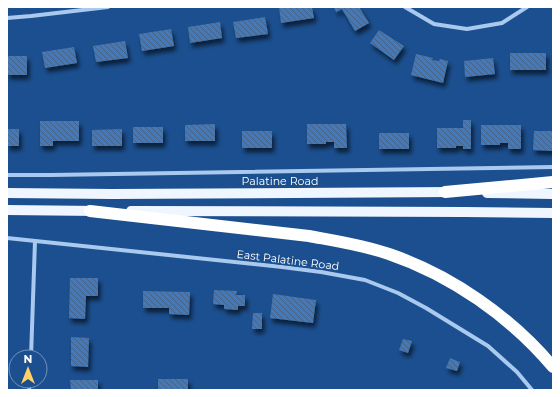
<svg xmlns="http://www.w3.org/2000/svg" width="560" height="397" font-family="Montserrat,sans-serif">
	<defs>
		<pattern id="building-back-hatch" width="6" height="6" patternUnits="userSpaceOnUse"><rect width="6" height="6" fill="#4478b7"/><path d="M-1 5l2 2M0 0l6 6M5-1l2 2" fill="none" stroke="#486282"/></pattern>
		<filter id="shadow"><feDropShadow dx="2.5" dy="4.5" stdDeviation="2" flood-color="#0009"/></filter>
	</defs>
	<rect width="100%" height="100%" fill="#1b4f8f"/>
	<g fill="url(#building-back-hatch)" filter="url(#shadow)">
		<path d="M279,7H312L314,18L281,23Z"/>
		<path d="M334,7H359L369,23L355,31L342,9L336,12Z"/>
		<path d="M265,17L268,34L236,38L233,22Z"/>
		<path d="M220,22L222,38L190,43L188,27Z"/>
		<path d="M171,29L174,46L142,51L139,34Z"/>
		<path d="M379,30L404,46L394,60L370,43Z"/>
		<path d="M125,41L128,58L96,62L93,46Z"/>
		<path d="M74,47L77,63L45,68L42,52Z"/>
		<rect x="510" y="53" width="36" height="17"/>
		<path d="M416,54L433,58L432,60L439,61L440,59L448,61L443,83L411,75Z"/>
		<rect x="7" y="56" width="20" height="19"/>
		<path d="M493,58L495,74L465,77L464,61Z"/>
		<path d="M463,120H471V149H463V146H456V148H437V128H463Z"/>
		<path d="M40,121H79V141H53V146H40Z"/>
		<path d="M215,124V141H185V125Z"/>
		<path d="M307,124H346L347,148H334V142H326V144H307Z"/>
		<path d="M481,125H521V149H508V143H500V145H481Z"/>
		<rect x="133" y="127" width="30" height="16"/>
		<rect x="7" y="129" width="12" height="17"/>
		<path d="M122,129V146H92V130Z"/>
		<rect x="242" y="131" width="30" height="17"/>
		<path d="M534,131H553V151L533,150Z"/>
		<rect x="379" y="133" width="30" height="16"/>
		<path d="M70,278H98V296H86L85,319L69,318Z"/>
		<path d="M214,290L237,291L236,295H245V306H238V310L224,309V305L213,304Z"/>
		<path d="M143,291L190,292L189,315L169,314V308H143Z"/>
		<path d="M273,294L316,300L313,323L270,318Z"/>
		<path d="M253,313H262V329H252Z"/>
		<path d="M71,337L89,338L88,367L71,366Z"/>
		<path d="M403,339L412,341L408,353L399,350Z"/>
		<path d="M450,358L460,362L457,371L446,368Z"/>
		<rect x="158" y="379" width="30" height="11"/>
		<path d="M70,380H98V390H71Z"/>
	</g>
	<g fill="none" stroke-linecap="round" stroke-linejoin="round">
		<g stroke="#a9c9ee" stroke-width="4">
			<path d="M405,7L434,24L467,29L502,23L527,7"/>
			<path d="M7,18L31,16L108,7"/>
			<path d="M7,175H51L553,167"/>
			<path d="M7,238L282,267L321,272L365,280L398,293L426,308L488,346L517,372L532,390"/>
			<path d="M31,357L35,241"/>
			<path d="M29,390L30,381"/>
		</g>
		<g stroke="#f0f6ff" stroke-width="10">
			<path d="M7,193L112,194L453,192"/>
			<path d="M487,193L553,194"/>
			<path d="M7,210L97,211"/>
			<path d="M131,211L465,212L553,213"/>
		</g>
		<g stroke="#fff" stroke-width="12">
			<path d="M445,192L553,182"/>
			<path d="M90,211L309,236C336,241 363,245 389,254C451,275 511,317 553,367"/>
		</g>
	</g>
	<g text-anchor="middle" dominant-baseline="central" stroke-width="3.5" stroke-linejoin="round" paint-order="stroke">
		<g font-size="11" fill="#fff" stroke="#1b4f8f">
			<text x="280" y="181">Palatine Road</text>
			<text transform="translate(288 260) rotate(7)">East Palatine Road</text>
		</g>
	</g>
	<rect width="560" height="397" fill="none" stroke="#ffffff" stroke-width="16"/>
	<g transform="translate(28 369)"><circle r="19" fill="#1b4f8f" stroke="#7695bc"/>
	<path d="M0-3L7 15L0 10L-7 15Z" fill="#ffd166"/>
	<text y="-6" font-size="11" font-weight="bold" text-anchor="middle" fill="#ffffff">N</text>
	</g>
</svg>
